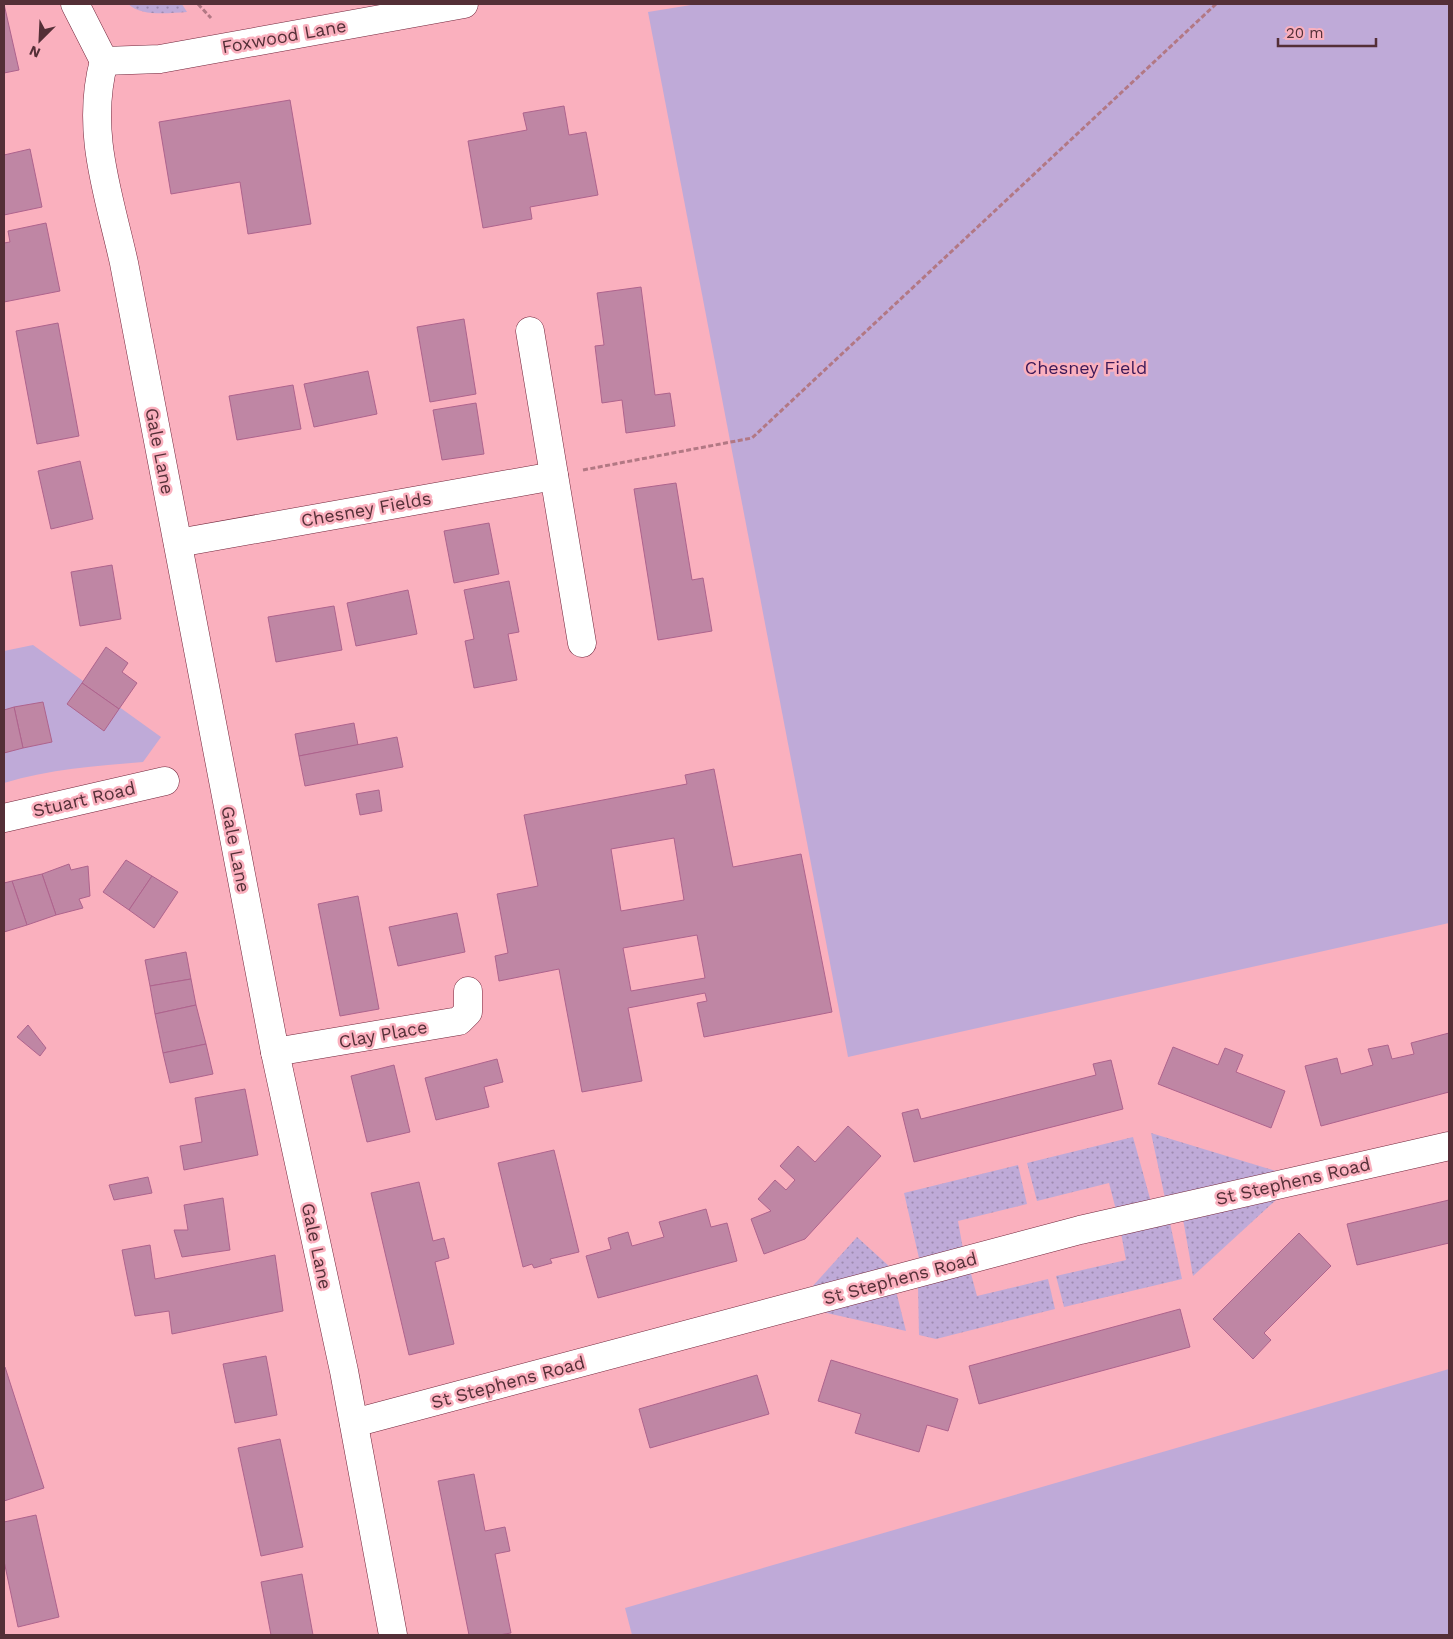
<svg xmlns="http://www.w3.org/2000/svg" width="1453" height="1639" font-family="'Work Sans',sans-serif">
	<defs>
		<pattern id="grass-dots" width="8" height="8" patternUnits="userSpaceOnUse" patternTransform="scale(1.25)"><rect width="8" height="8" fill="#bfaad8"/><path d="M2 2h.1M6 6h.1" fill="none" stroke="#9e8bb0" stroke-width="1.8" stroke-linecap="round"/></pattern>
	</defs>
	<rect width="100%" height="100%" fill="#fab0be"/>
	<g fill="url(#grass-dots)">
		<path d="M128,4H182L187,12C169,13 142,17 128,4Z"/>
		<path d="M1151,1133L1266,1168L1280,1172L1165,1198Z"/>
		<path d="M1133,1137L1151,1202L1116,1210L1109,1183L1037,1201L1027,1163Z"/>
		<path d="M1018,1165L1027,1204L958,1221L963,1249L919,1258L904,1193Z"/>
		<path d="M1277,1199L1193,1276L1183,1219Z"/>
		<path d="M1170,1223L1182,1279L1064,1307L1056,1276L1126,1260L1121,1233Z"/>
		<path d="M857,1237L890,1267L811,1288Z"/>
		<path d="M970,1270L977,1296L1048,1279L1055,1309L936,1339L919,1335L918,1285Z"/>
		<path d="M896,1291L906,1331L818,1311Z"/>
	</g>
	<g fill="#bfaad8">
		<path d="M697,4H1449V923L848,1057L648,12Z"/>
		<path d="M33,645L161,737L143,762C96,766 49,769 4,783V651Z"/>
		<path d="M1449,1369V1635H632L625,1608Z"/>
	</g>
	<g fill="#bf86a4" stroke="#ae638d" fill-rule="evenodd">
		<path d="M4,4L19,70L4,73Z"/>
		<path d="M290,100L311,224L248,234L240,182L171,194L159,122Z"/>
		<path d="M564,106L569,135L586,132L598,195L530,207L532,219L483,228L468,141L527,130L523,113Z"/>
		<path d="M30,149L42,207L4,215V155Z"/>
		<path d="M46,223L60,291L4,302V243L10,242L8,231Z"/>
		<path d="M641,287L655,395L670,393L675,426L626,433L622,400L602,403L595,346L604,345L597,293Z"/>
		<path d="M464,319L476,394L430,402L417,327Z"/>
		<path d="M58,323L79,436L37,444L16,331Z"/>
		<path d="M368,371L377,414L314,427L304,384Z"/>
		<path d="M293,385L301,429L237,440L229,396Z"/>
		<path d="M476,403L484,454L442,460L433,410Z"/>
		<path d="M80,461L93,519L51,529L38,471Z"/>
		<path d="M676,483L692,580L703,578L712,631L658,640L634,489Z"/>
		<path d="M489,523L499,574L454,583L444,531Z"/>
		<path d="M112,565L121,619L80,626L71,572Z"/>
		<path d="M509,581L519,632L508,634L517,680L474,688L465,641L474,639L464,590Z"/>
		<path d="M408,590L417,634L356,646L347,603Z"/>
		<path d="M334,606L342,650L276,662L268,617Z"/>
		<path d="M106,647L128,663L122,672L137,683L119,709L82,683Z"/>
		<path d="M82,683L119,709L104,731L67,704Z"/>
		<path d="M43,702L52,742L23,748L14,707Z"/>
		<path d="M14,707L23,748L4,753V710Z"/>
		<path d="M354,723L358,745L299,756L295,734Z"/>
		<path d="M397,737L403,767L305,786L299,756Z"/>
		<path d="M714,769L733,867L801,854L832,1012L704,1037L697,1003L707,1001L705,993L628,1008L642,1081L582,1092L559,969L499,981L495,956L508,953L497,894L538,886L524,815L687,784L685,775ZM674,838L684,900L621,911L611,849ZM697,935L705,978L631,991L623,948Z"/>
		<path d="M379,790L382,811L360,815L356,794Z"/>
		<path d="M126,860L152,876L129,910L103,892Z"/>
		<path d="M69,864L71,870L88,866L90,896L79,899L83,908L56,915L42,874Z"/>
		<path d="M42,874L56,915L27,925L12,881Z"/>
		<path d="M152,876L178,892L154,928L129,910Z"/>
		<path d="M12,881L27,925L4,932V883Z"/>
		<path d="M358,896L379,1009L340,1016L318,904Z"/>
		<path d="M457,913L465,952L398,966L389,927Z"/>
		<path d="M186,952L191,979L150,986L145,960Z"/>
		<path d="M191,979L196,1005L155,1014L150,986Z"/>
		<path d="M196,1005L206,1044L163,1053L155,1014Z"/>
		<path d="M28,1025L46,1048L40,1056L17,1037Z"/>
		<path d="M1449,1033V1092L1321,1126L1305,1066L1337,1058L1341,1074L1373,1065L1368,1049L1388,1045L1392,1059L1414,1054L1411,1043Z"/>
		<path d="M206,1044L213,1074L170,1083L163,1053Z"/>
		<path d="M1173,1047L1218,1065L1225,1048L1243,1055L1236,1072L1285,1091L1271,1128L1158,1084Z"/>
		<path d="M497,1059L503,1082L484,1087L489,1107L436,1120L425,1078Z"/>
		<path d="M1111,1060L1123,1109L914,1162L902,1113L918,1109L921,1119L1096,1075L1093,1064Z"/>
		<path d="M394,1065L410,1132L367,1142L351,1076Z"/>
		<path d="M245,1089L258,1155L184,1170L180,1146L202,1142L195,1098Z"/>
		<path d="M848,1126L881,1156L805,1239L764,1254L751,1219L771,1211L758,1199L775,1180L786,1190L795,1180L780,1166L798,1146L815,1162Z"/>
		<path d="M554,1150L579,1252L550,1259L552,1263L534,1268L532,1264L523,1267L498,1163Z"/>
		<path d="M148,1177L152,1193L114,1200L109,1185Z"/>
		<path d="M419,1182L433,1241L444,1238L449,1258L435,1262L454,1344L409,1355L371,1193Z"/>
		<path d="M223,1198L230,1250L182,1257L174,1230H188L184,1205Z"/>
		<path d="M1449,1200V1243L1357,1265L1347,1224Z"/>
		<path d="M706,1209L711,1227L727,1223L737,1261L598,1298L586,1256L611,1249L608,1238L628,1232L632,1246L664,1237L659,1222Z"/>
		<path d="M1299,1233L1331,1266L1264,1333L1271,1340L1253,1359L1213,1319Z"/>
		<path d="M150,1245L155,1279L275,1255L283,1311L172,1334L169,1311L135,1316L122,1250Z"/>
		<path d="M1180,1309L1190,1347L979,1404L969,1366Z"/>
		<path d="M266,1356L277,1415L235,1423L223,1364Z"/>
		<path d="M831,1360L958,1399L948,1431L927,1425L919,1452L855,1433L861,1414L818,1401Z"/>
		<path d="M5,1367L44,1488L4,1501V1368Z"/>
		<path d="M757,1375L769,1414L650,1448L639,1409Z"/>
		<path d="M280,1439L303,1547L261,1556L238,1448Z"/>
		<path d="M474,1474L485,1531L505,1527L510,1551L495,1554L511,1633L499,1635H469L438,1481Z"/>
		<path d="M36,1515L59,1617L18,1627L4,1561V1522Z"/>
		<path d="M302,1574L313,1635H271L261,1582Z"/>
	</g>
	<g fill="none" stroke-linecap="round" stroke-linejoin="round">
		<defs>
			<g id="minor">
				<path d="M75,4L104,61"/>
				<path d="M104,61C85,131 109,195 124,263L275,1052L344,1371L393,1635"/>
				<path d="M104,61L160,59L464,4"/>
				<path d="M530,331L582,643"/>
				<path d="M178,543L554,476"/>
				<path d="M4,818L165,781"/>
				<path d="M275,1052L459,1021L468,1012V991"/>
				<path d="M354,1423L1080,1230L1449,1146"/>
			</g>
		</defs>
		<use href="#minor" stroke="#72253b" stroke-width="29"/>
		<g stroke="#b27884" stroke-width="3" stroke-dasharray="5 2.5" stroke-linecap="butt">
			<path d="M198,4L211,18"/>
			<path d="M583,470L752,438L1216,4"/>
		</g>
		<use href="#minor" stroke="#fff" stroke-width="28"/>
	</g>
	<g text-anchor="middle" dominant-baseline="central" stroke-width="5" stroke-linejoin="round" paint-order="stroke">
		<g font-size="18" fill="#542f37" stroke="#fab0be">
			<text transform="translate(284 36) rotate(-10)">Foxwood Lane</text>
			<text transform="translate(160 451) rotate(79)">Gale Lane</text>
			<text transform="translate(366 509) rotate(-10)">Chesney Fields</text>
			<text transform="translate(84 799) rotate(-13)">Stuart Road</text>
			<text transform="translate(236 849) rotate(79)">Gale Lane</text>
			<text transform="translate(383 1034) rotate(-10)">Clay Place</text>
			<text transform="translate(1293 1181) rotate(-13)">St Stephens Road</text>
			<text transform="translate(317 1246) rotate(78)">Gale Lane</text>
			<text transform="translate(900 1278) rotate(-15)">St Stephens Road</text>
			<text transform="translate(508 1382) rotate(-15)">St Stephens Road</text>
		</g>
		<g font-size="18" fill="#3b1857" stroke="#fab0be">
			<text x="1086" y="367">Chesney Field</text>
		</g>
	</g>
	<rect width="1453" height="1639" fill="none" stroke="#542f37" stroke-width="10"/>
	<g transform="translate(40 40) rotate(204)" stroke="#fab0be" stroke-width="4" paint-order="stroke">
	<path d="M0-4L9 19L0 12L-9 19Z" fill="#542f37"/>
	<text y="-8" font-size="14" font-weight="bold" text-anchor="middle" fill="#542f37">N</text>
	</g>
	<path d="M1278 38v8h98v-8" fill="none" stroke="#542f37" stroke-width="2.5"/>
	<text x="1286" y="38" font-size="15" fill="#542f37" stroke="#fab0be" stroke-width="4" paint-order="stroke">20 m</text>
</svg>
